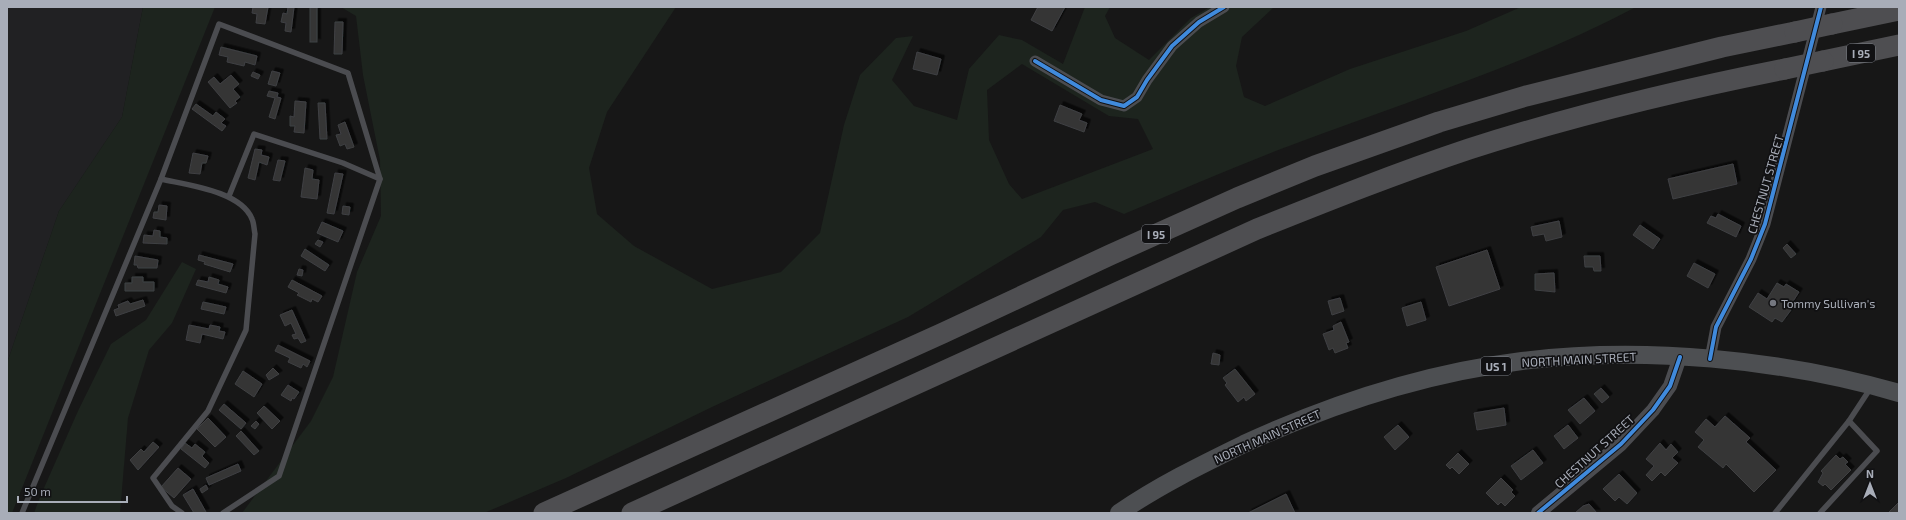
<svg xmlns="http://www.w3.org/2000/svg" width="1906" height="520" font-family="'Exo 2',sans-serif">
	<defs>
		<filter id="shadow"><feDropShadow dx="3.5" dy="-3.5" stdDeviation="0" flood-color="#0009"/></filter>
	</defs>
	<rect width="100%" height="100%" fill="#171717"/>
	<path fill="#212123" d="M7,7H143L122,117L59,211L7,363Z"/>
	<g fill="#1d241e" fill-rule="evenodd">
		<path d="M143,7H215L12,513H7V363L59,211L122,117Z"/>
		<path d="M341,7H676L607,112L589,168L597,214L634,246L712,289L781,272L820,233L844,125L860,75L896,38L913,36L892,80L914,106L957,120L969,69L999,35L1022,40L1063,64L1085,7H1110L1105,16L1115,38L1149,60L1191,18L1210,7H1274L1242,37L1236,66L1244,97L1265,106L1350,69L1466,31L1521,7H1636C1526,65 1405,102 1289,146C1233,167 1179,191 1124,214L1095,202L1063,210L1041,237L908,317L712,407L566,478L484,513H242L311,421L333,377L357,272L381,216L380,160L363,75L356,16ZM1022,64L1109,116L1138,119L1153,149L1022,199L1009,184L989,140L987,90Z"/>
		<path d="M182,262L196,269L172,323L149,350L128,418L120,513H34L40,497L78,411L111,344L146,320Z"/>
	</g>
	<g fill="#353536" stroke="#3f4043" filter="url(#shadow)">
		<path d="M253,7H268L265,24L256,23L257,14L252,13Z"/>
		<path d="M288,7H294L291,32L285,31L286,23L281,22L283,13L287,14Z"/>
		<rect x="310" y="7" width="7" height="35"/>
		<path d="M1038,7H1065L1052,31L1031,20Z"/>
		<path d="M335,22H343L342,54H334Z"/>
		<path d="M221,47L257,56L255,65L245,62L244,66L227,62L228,57L219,55Z"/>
		<path d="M917,52L941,59L937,75L913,69Z"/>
		<path d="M272,71L280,73L276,86L268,84Z"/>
		<path d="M253,72L260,75L258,79L251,76Z"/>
		<path d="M231,75L239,84L233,89L240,97L235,101L237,103L230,108L208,82L214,77L220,84Z"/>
		<path d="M269,91L278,93L277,97L281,98L275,119L269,117L275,98L267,96Z"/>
		<path d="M295,101L306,102L304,133L294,132L295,126H290V116L294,117Z"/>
		<path d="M318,103H325L327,139H320Z"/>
		<path d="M196,104L213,116L216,112L225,119L221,123L226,126L222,131L192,109Z"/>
		<path d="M1060,105L1082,114L1079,120L1087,123L1084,132L1054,121Z"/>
		<path d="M345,122L354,147L347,149L345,144L340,146L336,135L341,134L338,125Z"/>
		<path d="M255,149L262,150L261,155L269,157L267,165L259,162L255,180L248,178Z"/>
		<path d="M193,153L208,156L206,163H202L200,174L189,173Z"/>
		<path d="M278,160L285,161L280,181L273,180Z"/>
		<path d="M1733,164L1737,184L1673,199L1668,179Z"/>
		<path d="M305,168L313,170L312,179L319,180L317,199L301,197Z"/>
		<path d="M335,173L343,174L334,214L327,213Z"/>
		<path d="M159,205L167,206L166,220L153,218L154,212H158Z"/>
		<path d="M343,206L350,207L349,215L342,214Z"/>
		<path d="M1718,214L1741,226L1736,237L1707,223L1711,216L1716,218Z"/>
		<path d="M1559,221L1562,237L1546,241L1544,234L1533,236L1531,227Z"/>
		<path d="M322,222L343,231L338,242L317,233Z"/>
		<path d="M1640,225L1660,239L1653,249L1633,235Z"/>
		<path d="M154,230L160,231V237L167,238V244L143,243L144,235L153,236Z"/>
		<path d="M318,240L323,242L320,247L315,244Z"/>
		<path d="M1787,244L1796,254L1791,258L1783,248Z"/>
		<path d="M305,249L329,265L325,271L301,256Z"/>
		<path d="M1487,250L1500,289L1449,306L1436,267Z"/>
		<path d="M199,255L233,264L230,272L204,264L205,262L198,260Z"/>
		<path d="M135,256L158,260L157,268H138L137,265H134Z"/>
		<path d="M1584,256H1600L1601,271H1594L1593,267H1585Z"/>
		<path d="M1694,263L1715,274L1708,288L1687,276Z"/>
		<path d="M299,269L303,270L302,276L297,275Z"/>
		<path d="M1554,273L1555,292L1535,290V274Z"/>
		<path d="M132,277H143V282H154V291H125V283H132Z"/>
		<path d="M209,277L219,280L218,284L228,287L226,293L196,285L198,280L208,282Z"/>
		<path d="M292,280L322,296L318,302L312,299L311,302L297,295L299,293L288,287Z"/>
		<path d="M1777,283L1784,287L1786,284L1799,292L1788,309L1791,310L1782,322L1775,318L1772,322L1749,307L1758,293L1767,299Z"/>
		<path d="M1340,298L1344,311L1332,315L1328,301Z"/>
		<path d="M143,300L145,306L116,316L114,310L119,308L118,305L128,301L130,304Z"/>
		<path d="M203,302L226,307L224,314L201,309Z"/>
		<path d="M1421,302L1426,320L1407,326L1402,308Z"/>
		<path d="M292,310L305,339L306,341L301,343L298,338L294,339L292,335L296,334L291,323L285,326L280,315Z"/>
		<path d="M1341,322L1349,342L1346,343L1348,348L1335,353L1333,348L1329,350L1323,334L1334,330L1333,326Z"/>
		<path d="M189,325L209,329L210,325L220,327L219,331L225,332L223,339L202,334L200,343L186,340Z"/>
		<path d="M278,345L310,361L307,367L303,364L301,368L288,362L290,358L275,351Z"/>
		<path d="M1213,353L1220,355L1219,365L1211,364Z"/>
		<path d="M273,368L279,374L269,380L266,375Z"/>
		<path d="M1235,369L1255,394L1246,401L1244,397L1238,402L1225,385L1227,383L1223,378Z"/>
		<path d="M243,371L262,384L254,397L235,384Z"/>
		<path d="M288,385L299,392L294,399L292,398L291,401L281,395Z"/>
		<path d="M1601,388L1609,397L1602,403L1594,394Z"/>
		<path d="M1584,398L1595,411L1580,424L1568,410Z"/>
		<path d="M224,404L246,423L241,429L219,410Z"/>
		<path d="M264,406L280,421L272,429L257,413Z"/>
		<path d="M1504,408L1506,425L1477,430L1474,413Z"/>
		<path d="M1725,416L1750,438L1746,442L1776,470L1754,492L1726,464L1723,468L1698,447L1704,440L1695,432L1706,419L1715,427Z"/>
		<path d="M208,418L226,437L215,447L197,429Z"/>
		<path d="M256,421L259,424L255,429L251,426Z"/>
		<path d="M1398,425L1409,437L1395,450L1384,437Z"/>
		<path d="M1568,425L1578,438L1564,449L1554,436Z"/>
		<path d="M241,431L259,451L254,455L236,436Z"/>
		<path d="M153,442L159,447L138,470L130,460L141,449L144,452Z"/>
		<path d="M185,443L192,448L195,444L205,452L202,456L209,463L205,468L181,449Z"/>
		<path d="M1660,443L1666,450L1671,444L1678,452L1672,458L1678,463L1665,476L1661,472L1652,481L1646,475L1654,466L1646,459Z"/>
		<path d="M1533,450L1543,463L1521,480L1511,466Z"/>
		<path d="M1458,453L1469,464L1459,474L1452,467L1450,469L1446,465Z"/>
		<path d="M1836,455L1840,459L1843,457L1848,462L1845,464L1851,470L1831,490L1825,484L1823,486L1818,482L1823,473L1821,471Z"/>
		<path d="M238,464L241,471L209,485L206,478Z"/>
		<path d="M178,468L191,479L174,498L161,487Z"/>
		<path d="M1619,474L1637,493L1627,504L1619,497L1615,501L1603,489Z"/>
		<path d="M1501,478L1513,490L1511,492L1515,496L1505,506L1501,502L1498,505L1486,493Z"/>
		<path d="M206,485L208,489L202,493L200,489Z"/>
		<path d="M193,489L206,512L204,513H194L183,495Z"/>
		<path d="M1286,494L1295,513H1248Z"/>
		<path d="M1899,502V513H1888Z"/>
		<path d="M1589,504L1597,513H1575L1583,506Z"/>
	</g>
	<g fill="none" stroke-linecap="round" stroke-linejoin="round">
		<g stroke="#4b4c50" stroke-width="5.5">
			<path d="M161,179C187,185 241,191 252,219C254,223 254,230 255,234L246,330L208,411L153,478L172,506L182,513"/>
			<path d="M229,196L254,134L343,163L380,179"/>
			<path d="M22,513L161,179L219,24L348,73L380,179L279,476L223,513"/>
			<path d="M1775,513L1849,421L1870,389"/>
			<path d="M1820,513L1877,451L1849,421"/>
		</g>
		<g stroke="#4b4c50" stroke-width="11">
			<path d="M1035,61L1101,100L1124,106L1137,97L1147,80L1172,46L1199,22L1224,7"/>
			<path d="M1710,359L1716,327L1751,259L1765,224L1821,7"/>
		</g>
		<path stroke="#4b4c50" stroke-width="14" d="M1538,513L1621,444L1653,410L1670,386L1680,357"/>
		<path stroke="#4d4f52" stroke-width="18" d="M1119,513C1158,486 1201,465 1244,444C1331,404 1426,373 1522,361C1642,346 1782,359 1899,393"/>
		<g stroke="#4e4e51" stroke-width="21">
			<path d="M1832,24L1899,10"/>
			<path d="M1823,61L1899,45"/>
			<path d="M544,513L943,333L1110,255L1237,198L1315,166L1439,122L1526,96L1722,47L1795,32"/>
			<path d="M632,513L1257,229C1327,201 1397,173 1469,149C1572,116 1679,90 1785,69"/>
		</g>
		<g stroke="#4e4e51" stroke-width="21">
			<path d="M1795,32L1832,24"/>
			<path d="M1785,69L1823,61"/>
		</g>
		<defs>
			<g id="cycleway">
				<path d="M1035,61L1101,100L1124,106L1137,97L1147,80L1172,46L1199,22L1224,7"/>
				<path d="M1710,359L1716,327L1751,259L1765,224L1821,7"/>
				<path d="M1538,513L1621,444L1653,410L1670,386L1680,357"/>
			</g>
		</defs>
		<use href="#cycleway" stroke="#111113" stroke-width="6"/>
		<use href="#cycleway" stroke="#408adc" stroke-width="4"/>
	</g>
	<circle fill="#757880" stroke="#111113" stroke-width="1.5" cx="1773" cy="303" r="4"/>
	<g text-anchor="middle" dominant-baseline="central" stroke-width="3.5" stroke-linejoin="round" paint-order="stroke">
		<g fill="#111113" stroke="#7b7e86" stroke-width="1">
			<rect x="1847" y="44" width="28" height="18" rx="3"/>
			<rect x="1142" y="225" width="28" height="18" rx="3"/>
			<rect x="1481" y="357" width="30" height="18" rx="3"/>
		</g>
		<g font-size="11" font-weight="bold" fill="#a8adb8">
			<text x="1861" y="53">I 95</text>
			<text x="1156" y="234">I 95</text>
			<text x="1496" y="366">US 1</text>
		</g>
		<g font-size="12" fill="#a8adb8" stroke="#111113">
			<text transform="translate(1765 184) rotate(-74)">CHESTNUT STREET</text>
			<text transform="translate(1579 359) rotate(-3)">NORTH MAIN STREET</text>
			<text transform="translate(1267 436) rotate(-24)">NORTH MAIN STREET</text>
			<text transform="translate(1594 451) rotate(-42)">CHESTNUT STREET</text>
		</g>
		<g font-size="12" fill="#a8adb8" stroke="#111113" text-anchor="start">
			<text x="1781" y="303">Tommy Sullivan's</text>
		</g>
	</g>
	<rect width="1906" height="520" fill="none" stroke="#a8adb8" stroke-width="16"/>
	<g transform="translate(1870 484)" stroke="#111113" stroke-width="3" paint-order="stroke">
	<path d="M0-3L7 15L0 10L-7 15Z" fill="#a8adb8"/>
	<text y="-6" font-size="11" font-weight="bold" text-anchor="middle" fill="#a8adb8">N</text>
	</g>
	<path d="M18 496v6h109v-6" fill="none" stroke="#a8adb8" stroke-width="2"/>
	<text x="24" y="496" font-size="12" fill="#a8adb8" stroke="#111113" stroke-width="3" paint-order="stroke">50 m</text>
</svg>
